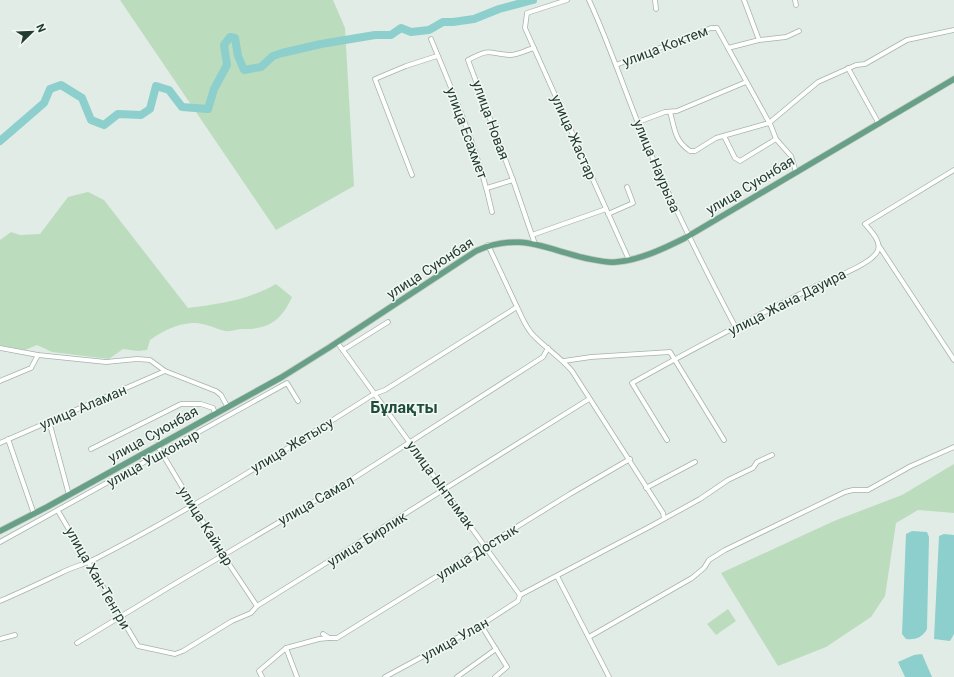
<svg xmlns="http://www.w3.org/2000/svg" width="954" height="677" font-family="Roboto,sans-serif">
	<rect width="100%" height="100%" fill="#e2ece6"/>
	<g fill="#bcdcbe">
		<path d="M120,0H333L345,28L354,186L276,230Z"/>
		<path d="M88,192L104,200L188,308C219,304 248,300 276,284L292,297C281,321 269,329 243,329C237,329 231,332 225,331C214,328 203,322 192,323C177,324 162,331 150,340L147,350L138,351L123,349L109,359L52,352L37,345L25,350L0,345V240L11,232L20,235L40,234L68,197Z"/>
		<path d="M954,464V513L918,510L896,523L885,596L871,617L826,647L778,666L721,573L834,521L902,495Z"/>
		<path d="M728,609L736,621L716,635L707,624Z"/>
	</g>
	<g fill="#8ccfcc">
		<path d="M912,531L927,532L929,537L927,629C922,638 915,640 906,639L902,634L906,534Z"/>
		<path d="M944,534L954,535V634L950,641L934,639L939,536Z"/>
		<path d="M922,654L932,677H905L898,662L914,655Z"/>
	</g>
	<g fill="none" stroke-linecap="round" stroke-linejoin="round">
		<path stroke="#8ccfcc" stroke-width="8" d="M0,141L44,103L50,89L61,85L82,98L91,120L104,125L118,114L141,115L150,109L156,86L169,90L182,107L208,109L214,89L227,65L224,45L230,37L235,38L238,56L244,70L261,67L273,56L282,53L321,44L375,35H391L401,28L411,32L429,30L443,22H453L474,19L499,9L533,0"/>
		<defs>
			<g id="minor">
				<path d="M567,0L527,13L525,28L629,260"/>
				<path d="M589,0C609,43 624,89 642,133C670,200 702,264 736,328"/>
				<path d="M655,0L656,9"/>
				<path d="M744,0L759,40"/>
				<path d="M795,0L796,5"/>
				<path d="M431,39C454,95 479,152 492,212"/>
				<path d="M534,48C526,50 516,56 509,55C486,53 491,48 468,60L513,180L535,244"/>
				<path d="M728,48L759,40L786,37L799,31"/>
				<path d="M616,65L711,28H717L771,126L776,139L791,156L796,172"/>
				<path d="M848,68L879,124"/>
				<path d="M670,112C675,129 674,140 690,151H695L716,138L769,123L818,82L856,65L865,64L907,40L954,30"/>
				<path d="M638,122L665,112L677,111L746,82"/>
				<path d="M724,136L735,158L740,161L776,139"/>
				<path d="M412,175L375,79L406,66L437,56"/>
				<path d="M487,188L513,180"/>
				<path d="M608,214L633,203L627,187"/>
				<path d="M532,235L606,209"/>
				<path d="M879,246L954,360"/>
				<path d="M517,307C522,317 526,329 535,337C547,349 561,358 572,371L663,513L664,518"/>
				<path d="M337,342L520,595"/>
				<path d="M0,348L38,355L106,362L137,359L150,360L165,371L216,391L221,395L227,406"/>
				<path d="M343,350L388,322"/>
				<path d="M564,361L591,357L670,352L724,440"/>
				<path d="M0,381L31,368L38,355"/>
				<path d="M49,421L69,495"/>
				<path d="M8,439L34,514"/>
				<path d="M667,440L632,383C693,349 754,317 816,286C830,279 870,265 877,252C883,243 871,231 865,224L954,170"/>
				<path d="M0,443L165,371"/>
				<path d="M157,445L223,555L257,606"/>
				<path d="M91,449L181,404H201L213,408L215,413"/>
				<path d="M646,488L695,462"/>
				<path d="M58,511L138,646L175,654L183,651L232,621L251,613L257,606L589,399"/>
				<path d="M0,542L287,383L298,401"/>
				<path d="M557,576L609,677"/>
				<path d="M520,595L651,526L700,499L728,480L753,468L757,462L772,455"/>
				<path d="M0,601C21,592 40,583 61,573C72,567 86,564 97,558C192,509 284,451 374,394L385,390L517,307L488,245"/>
				<path d="M481,625L507,667L495,677"/>
				<path d="M323,634L329,638H337L570,494L630,459"/>
				<path d="M589,637L692,578L704,568L709,560L725,550L845,492L853,490H868L911,466L954,447"/>
				<path d="M0,639L15,635"/>
				<path d="M77,643L171,586L354,478L543,357L548,348"/>
				<path d="M262,677L259,671L286,648"/>
				<path d="M297,677L286,648L319,639L329,638"/>
				<path d="M385,677L481,625L518,601L520,595"/>
				<path d="M457,677L496,649"/>
			</g>
			<path id="major" d="M0,531L47,507L282,377L330,347L476,251C519,232 543,248 585,258C595,260 606,263 616,262C640,260 663,249 685,238L954,79"/>
		</defs>
		<use href="#minor" stroke="#a5b4ac" stroke-width="5.5"/>
		<use href="#major" stroke="#c1c8c5" stroke-width="7"/>
		<use href="#minor" stroke="#fff" stroke-width="4"/>
		<use href="#major" stroke="#68a087" stroke-width="5.5"/>
	</g>
	<g text-anchor="middle" dominant-baseline="central" stroke-width="3" stroke-linejoin="round" paint-order="stroke">
		<g font-size="14" fill="#233c30" stroke="#f2f8f4">
			<text transform="translate(665 46) rotate(-21)">улица Коктем</text>
			<text transform="translate(491 120) rotate(70)">улица Новая</text>
			<text transform="translate(467 133) rotate(70)">улица Есахмет</text>
			<text transform="translate(574 137) rotate(66)">улица Жастар</text>
			<text transform="translate(657 166) rotate(67)">улица Наурыза</text>
			<text transform="translate(750 185) rotate(-31)">улица Суюнбая</text>
			<text transform="translate(430 268) rotate(-33)">улица Суюнбая</text>
			<text transform="translate(787 302) rotate(-27)">улица Жана Дауира</text>
			<text transform="translate(83 407) rotate(-23)">улица Аламан</text>
			<text transform="translate(153 434) rotate(-29)">улица Суюнбая</text>
			<text transform="translate(292 445) rotate(-31)">улица Жетысу</text>
			<text transform="translate(153 458) rotate(-29)">улица Ушконыр</text>
			<text transform="translate(441 485) rotate(54)">улица Ынтымак</text>
			<text transform="translate(316 500) rotate(-30)">улица Самал</text>
			<text transform="translate(206 526) rotate(58)">улица Кайнар</text>
			<text transform="translate(367 539) rotate(-32)">улица Бирлик</text>
			<text transform="translate(477 552) rotate(-32)">улица Достык</text>
			<text transform="translate(98 578) rotate(60)">улица Хан-Тенгри</text>
			<text transform="translate(455 639) rotate(-29)">улица Улан</text>
		</g>
		<g font-size="16" font-weight="bold" fill="#1f4d39" stroke="#f2f8f4">
			<text x="404" y="407">Бұлақты</text>
		</g>
	</g>
	<g transform="translate(32 32) rotate(67)" stroke="#f2f8f4" stroke-width="3" paint-order="stroke">
	<path d="M0-3L7 15L0 10L-7 15Z" fill="#233c30"/>
	<text y="-6" font-size="11" font-weight="bold" text-anchor="middle" fill="#233c30">N</text>
	</g>
</svg>
